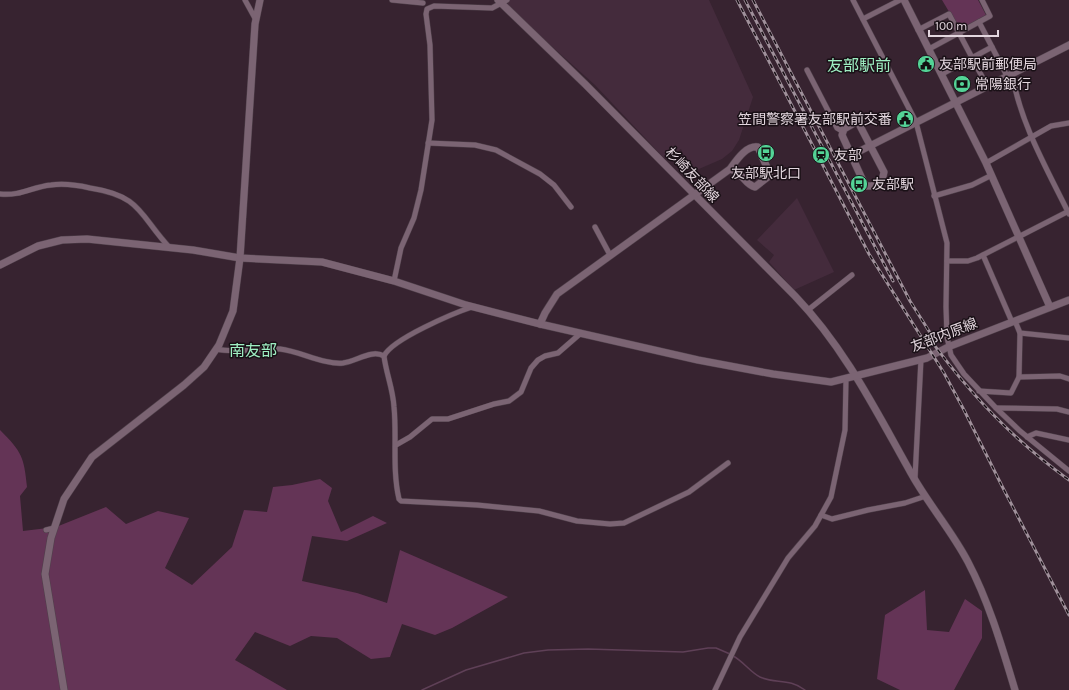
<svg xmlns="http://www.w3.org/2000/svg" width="1069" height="690" font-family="Karla,'Noto Sans JP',sans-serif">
	<rect width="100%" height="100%" fill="#372330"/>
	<g fill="#442b3c">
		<path d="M509,0H709L753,97L739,140L732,151L722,159L692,172L681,149L664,158L595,85L507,6Z"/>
		<path d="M797,198L834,272L794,290L769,262L774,255L757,240Z"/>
	</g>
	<g fill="#643456">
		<path d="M942,0H978L986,15L960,30Z"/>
		<path d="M0,430C22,452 24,457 27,487L20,496L23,531L56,527L106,507L126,524L158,511L189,518L165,568L192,585L232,547L244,510L267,512L273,487L292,485L320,479L332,488L328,501L341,532L373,516L387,523L347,541L312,536L302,581L357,593L387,603L400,550L508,597L452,628L435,635L402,624L390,657L371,659L337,638L311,636L290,646L255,632L235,660L287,690H0Z"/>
		<path d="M925,590L927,630L949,632L965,599L982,611V638L954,690H900L877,679L885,615Z"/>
	</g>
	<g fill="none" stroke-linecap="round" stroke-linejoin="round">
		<g stroke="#5f4057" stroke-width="1.5">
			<path d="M733,656C743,661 750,672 760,677C775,684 789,678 805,690"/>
			<path d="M422,690L466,670L524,653L548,650L588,649L683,652L708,648H716L730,654"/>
		</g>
		<defs>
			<g id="street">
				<path d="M245,0L256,20"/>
				<path d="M392,0L423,3"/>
				<path d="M853,0L916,122L947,243L946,307L947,337L951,355L964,374L996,408L1020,431L1069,471"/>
				<path d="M863,19L900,0"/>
				<path d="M979,22L1007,76"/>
				<path d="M918,30L949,14L987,86"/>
				<path d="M929,49L990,16L982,0"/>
				<path d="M807,70L837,128L842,131"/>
				<path d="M1012,73C1020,123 1047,169 1069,214"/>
				<path d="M942,74L992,47"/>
				<path d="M428,143L475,145L496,150L540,174L554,185L571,207"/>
				<path d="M986,163L1051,126L1069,123"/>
				<path d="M0,194C22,196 31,187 51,185C65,183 77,185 90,188C142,196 139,215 170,248"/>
				<path d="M934,196L972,185L992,175"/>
				<path d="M595,227L610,255"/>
				<path d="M983,255L1012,322"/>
				<path d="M947,261H968L977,258L1069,211"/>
				<path d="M394,281L401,248L414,218L421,190L432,120L430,45L426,14L427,9L434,6L492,8L507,0"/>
				<path d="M472,307C454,313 392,339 384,356C386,373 393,389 394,407C397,437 392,469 399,499L401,501L477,505L539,511L577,521L610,524L624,523L689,492L728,463"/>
				<path d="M808,310L852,275"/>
				<path d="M1015,321L1020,333L1069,338"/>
				<path d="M216,349C239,354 258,347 280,349C299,351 325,365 343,363C357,361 372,349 384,356"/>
				<path d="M1019,377L1060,376L1069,379"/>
				<path d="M979,391L1011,393L1019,377L1020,333"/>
				<path d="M996,408L1057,409L1069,412"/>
				<path d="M1027,437L1036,433L1069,440"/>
				<path d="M396,445L410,437L432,419H448L494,404L509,401L521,392L531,368L538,360L545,356L558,353L581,333"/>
				<path d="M915,478L921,359"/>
				<path d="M821,515L832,519L868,510L905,503L926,496"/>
				<path d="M46,530L54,528"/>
				<path d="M715,690L740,637L788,558L815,526L831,497L845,430L846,379"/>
			</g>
			<g id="secondary">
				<path d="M498,0L585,84L795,296C845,348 876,411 911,473C928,504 952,531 968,562C989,602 1002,647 1015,690"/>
				<path d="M904,0L986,163L1050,307"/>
				<path d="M856,122L859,124L884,172L882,181L872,186H867L864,183L842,135L844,129Z"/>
				<path d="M852,155L1069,45"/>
				<path d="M0,265L38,246L62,240L87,239L193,250L240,258L322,262L394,281L466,305L540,324L698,360L773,374L831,382L927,358L948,347L1069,300"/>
				<path d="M540,324L545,313L557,294L730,169C736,161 746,145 758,147L769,172V176L755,187C744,184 743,172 730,169"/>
				<path d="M64,690L45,574L51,538L64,499L92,457L184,385L204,367L219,345L233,311L240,258L255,24L260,0"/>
			</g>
		</defs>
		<use href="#street" stroke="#50414b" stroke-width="6"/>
		<use href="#secondary" stroke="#50414b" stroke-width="8"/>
		<use href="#street" stroke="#7b6473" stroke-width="5"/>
		<use href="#secondary" stroke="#7b6473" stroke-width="7"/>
		<defs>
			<g id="rail">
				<path d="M737,0L869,254L944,373L964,410L1003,488L1069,615"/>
				<path d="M745,0L893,281"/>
				<path d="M753,0L910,301L934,339"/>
				<path d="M927,335C967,391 1013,440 1069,480"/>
			</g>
		</defs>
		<use href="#rail" stroke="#a0919b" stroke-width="3"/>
		<use href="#rail" stroke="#191016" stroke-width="1.5" stroke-dasharray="4.5" stroke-linecap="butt"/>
	</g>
	<defs>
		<symbol id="civic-disc" viewBox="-11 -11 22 22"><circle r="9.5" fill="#53d396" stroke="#191016"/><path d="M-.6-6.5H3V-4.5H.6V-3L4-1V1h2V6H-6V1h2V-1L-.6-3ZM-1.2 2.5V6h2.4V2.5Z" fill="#111"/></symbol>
		<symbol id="bank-disc" viewBox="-11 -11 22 22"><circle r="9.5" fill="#53d396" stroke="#191016"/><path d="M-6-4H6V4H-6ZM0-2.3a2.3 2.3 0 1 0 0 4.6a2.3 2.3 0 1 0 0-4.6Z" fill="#111"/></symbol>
		<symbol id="bus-disc" viewBox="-11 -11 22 22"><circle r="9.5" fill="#53d396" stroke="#191016"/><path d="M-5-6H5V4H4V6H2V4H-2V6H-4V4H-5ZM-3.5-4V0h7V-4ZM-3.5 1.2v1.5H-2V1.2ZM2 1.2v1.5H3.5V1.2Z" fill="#111"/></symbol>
		<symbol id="station-disc" viewBox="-11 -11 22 22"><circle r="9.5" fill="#53d396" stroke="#191016"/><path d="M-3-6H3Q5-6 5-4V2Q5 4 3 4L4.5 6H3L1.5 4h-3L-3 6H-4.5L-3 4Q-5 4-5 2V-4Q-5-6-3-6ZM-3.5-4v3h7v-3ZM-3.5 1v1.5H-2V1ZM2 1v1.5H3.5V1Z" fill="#111"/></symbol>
	</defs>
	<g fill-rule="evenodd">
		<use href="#civic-disc" x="916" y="54" width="20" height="20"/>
		<use href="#bank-disc" x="952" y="74" width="20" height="20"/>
		<use href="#civic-disc" x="895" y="109" width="20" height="20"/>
		<use href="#bus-disc" x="756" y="143" width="20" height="20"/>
		<use href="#station-disc" x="811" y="145" width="20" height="20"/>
		<use href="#bus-disc" x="849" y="174" width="20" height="20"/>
	</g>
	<g text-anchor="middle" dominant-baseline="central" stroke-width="3" stroke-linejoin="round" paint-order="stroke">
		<g font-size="14" fill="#e3d6de" stroke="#191016" text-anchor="start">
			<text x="939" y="64">友部駅前郵便局</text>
			<text x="975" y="84">常陽銀行</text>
			<text x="892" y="119" text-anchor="end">笠間警察署友部駅前交番</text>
			<text x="834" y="155">友部</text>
			<text x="766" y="173" text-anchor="middle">友部駅北口</text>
			<text x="872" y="184">友部駅</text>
		</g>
		<g font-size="14" fill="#e3d6de" stroke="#191016">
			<text transform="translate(692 175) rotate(46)">杉崎友部線</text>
			<text transform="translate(944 335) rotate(-21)">友部内原線</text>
		</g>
		<g font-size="16" fill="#9eeec2" stroke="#191016">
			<text x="859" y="65">友部駅前</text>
			<text x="253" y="350">南友部</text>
		</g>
	</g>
	<path d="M929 30v6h69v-6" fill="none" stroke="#e3d6de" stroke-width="2"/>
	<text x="935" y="30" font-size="12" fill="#e3d6de" stroke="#191016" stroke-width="3" paint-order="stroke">100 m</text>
</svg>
